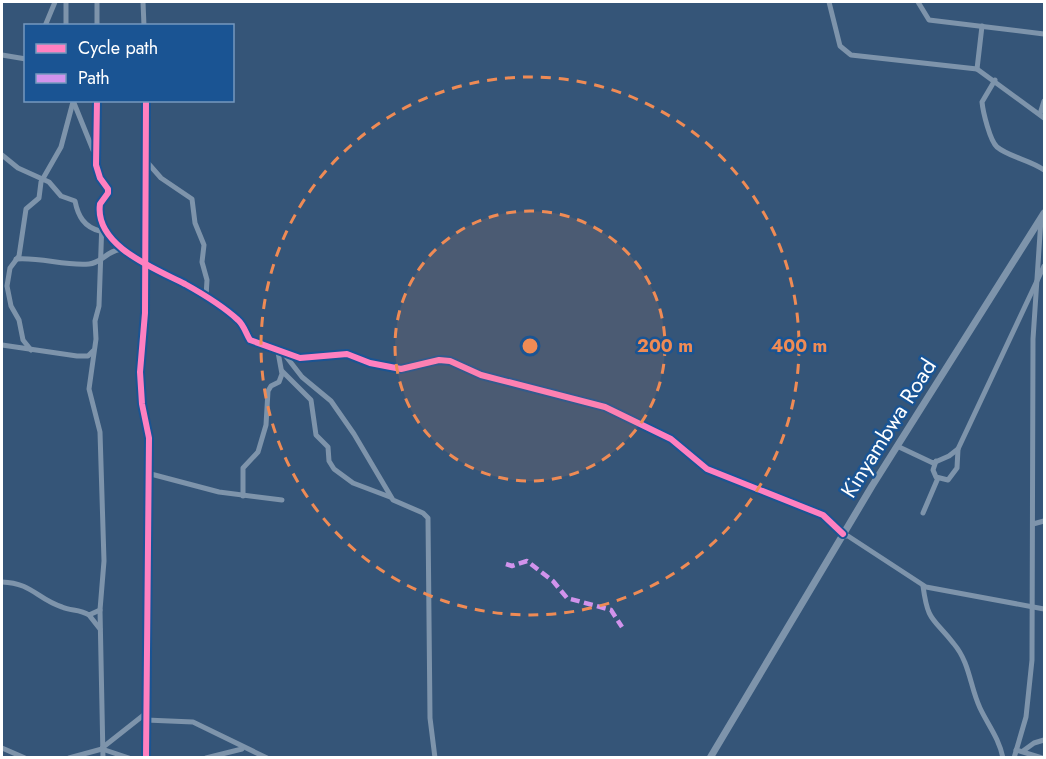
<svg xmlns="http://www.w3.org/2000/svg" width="1046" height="759" font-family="Jost,sans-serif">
	<rect width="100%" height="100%" fill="#355578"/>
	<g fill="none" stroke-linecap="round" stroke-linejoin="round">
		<g stroke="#7e94ab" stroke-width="5">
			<path d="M143,2L144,26"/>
			<path d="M829,2L840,46L851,55L977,69L1044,118"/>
			<path d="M918,2L929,20L1044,34"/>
			<path d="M45,26L55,2"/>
			<path d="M66,26V2"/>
			<path d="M97,26V2"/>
			<path d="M2,55L26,59"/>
			<path d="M977,69L982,26"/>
			<path d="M995,80L982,102C983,112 990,141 997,147C1009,157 1030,160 1044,170"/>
			<path d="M97,100L96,165L100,178L108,189V193L100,204C94,246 156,269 185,284C203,294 223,306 238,320C244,325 246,334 250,340L300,358L347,354L370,363L401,369L439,360L450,361L481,375L605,407L671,439L707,469L823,515L843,534"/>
			<path d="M74,103L93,150"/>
			<path d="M1040,114L1044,101"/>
			<path d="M2,155L18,168L49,182L61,196L75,201C78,216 84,227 100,231"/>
			<path d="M147,162L161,178L192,199L195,223L204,245L202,262L207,280L206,297"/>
			<path d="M102,221L99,306L95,321L96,339L89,389L100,432L104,561L100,610L103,758"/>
			<path d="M16,259C41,257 64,266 89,264C102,263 107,250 123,249"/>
			<path d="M2,345L77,356H88L93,351"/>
			<path d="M31,350L23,340L19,320L11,306L7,286L10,268L19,256L26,209L39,198L41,182L61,147L73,102"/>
			<path d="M285,355L302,377L331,401L354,434L393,500L423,513L428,518L430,718L435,758"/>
			<path d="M282,371L311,400L316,435L328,447L329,461L334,469L353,483L390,497"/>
			<path d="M897,446L933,463L949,456L958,449L1044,266"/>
			<path d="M936,461L933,470L936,477L948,480L957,468L958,449"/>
			<path d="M147,473L219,492L282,500"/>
			<path d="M243,496V468L258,452L266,425L268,391L271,386L279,382L282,374L278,352"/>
			<path d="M923,513L938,478"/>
			<path d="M1033,524L1044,521"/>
			<path d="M842,536H848L926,587L1044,609"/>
			<path d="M2,582C32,583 37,599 62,607C71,611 80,609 89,615L100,610"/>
			<path d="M923,586C928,623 933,617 954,644C970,663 970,687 980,708C988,725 999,738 1003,758"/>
			<path d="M89,615L100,629"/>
			<path d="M146,720L193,722L267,758"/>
			<path d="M2,748L25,758"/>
			<path d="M102,748L145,714"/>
			<path d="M1016,750L1042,758"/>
			<path d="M1023,751L1034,743L1044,740"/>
			<path d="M69,758L102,749L129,758"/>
			<path d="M146,758L149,438L142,404L140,372L145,313L146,100"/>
			<path d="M206,758L242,749"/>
			<path d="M1014,758L1026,717L1032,660L1033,339L1041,219"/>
		</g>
		<path stroke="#7e94ab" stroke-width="7" d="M710,758L872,486L1044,213"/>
		<path stroke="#d193ec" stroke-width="4.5" stroke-dasharray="9 4.5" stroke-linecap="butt" d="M506,564L512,566L527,561L553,581L567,598L611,610L622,627"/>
		<defs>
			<g id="cycleway">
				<path d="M97,100L96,165L100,178L108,189V193L100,204C94,246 156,269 185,284C203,294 223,306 238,320C244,325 246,334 250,340L300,358L347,354L370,363L401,369L439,360L450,361L481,375L605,407L671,439L707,469L823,515L843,534"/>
				<path d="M146,758L149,438L142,404L140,372L145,313L146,100"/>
			</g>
		</defs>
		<use href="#cycleway" stroke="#1a5493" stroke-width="10"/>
		<use href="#cycleway" stroke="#ff80c0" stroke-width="6"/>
	</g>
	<circle cx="530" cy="346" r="135" fill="#ef8b55" fill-opacity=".12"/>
	<g fill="none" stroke="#ef8b55" stroke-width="3" stroke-dasharray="10 8">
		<circle cx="530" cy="346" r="135"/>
		<circle cx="530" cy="346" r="269"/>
	</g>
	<g text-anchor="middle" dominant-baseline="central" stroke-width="5" stroke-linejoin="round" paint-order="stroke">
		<g font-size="22" fill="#fff" stroke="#1a5493">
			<text transform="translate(888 428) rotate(-58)">Kinyambwa Road</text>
		</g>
	</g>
	<circle cx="530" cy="346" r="9" fill="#ef8b55" stroke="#1a5493" stroke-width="3"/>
	<g font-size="18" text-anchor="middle" font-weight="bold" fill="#ef8b55" stroke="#1a5493" stroke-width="5" stroke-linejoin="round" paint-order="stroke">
		<text x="665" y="352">200 m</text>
		<text x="799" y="352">400 m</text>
	</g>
	<rect width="1046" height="759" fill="none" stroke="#ffffff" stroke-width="6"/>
	<rect x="24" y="24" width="210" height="78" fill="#1a5493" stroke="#7698be" stroke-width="1.5"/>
	<rect x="36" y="44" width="30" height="9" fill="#ff80c0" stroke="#7698be" stroke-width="1.5"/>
	<text x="78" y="54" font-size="18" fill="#ffffff">Cycle path</text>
	<rect x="36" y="74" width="30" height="9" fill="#d193ec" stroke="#7698be" stroke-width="1.5"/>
	<text x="78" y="84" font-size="18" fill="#ffffff">Path</text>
</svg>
